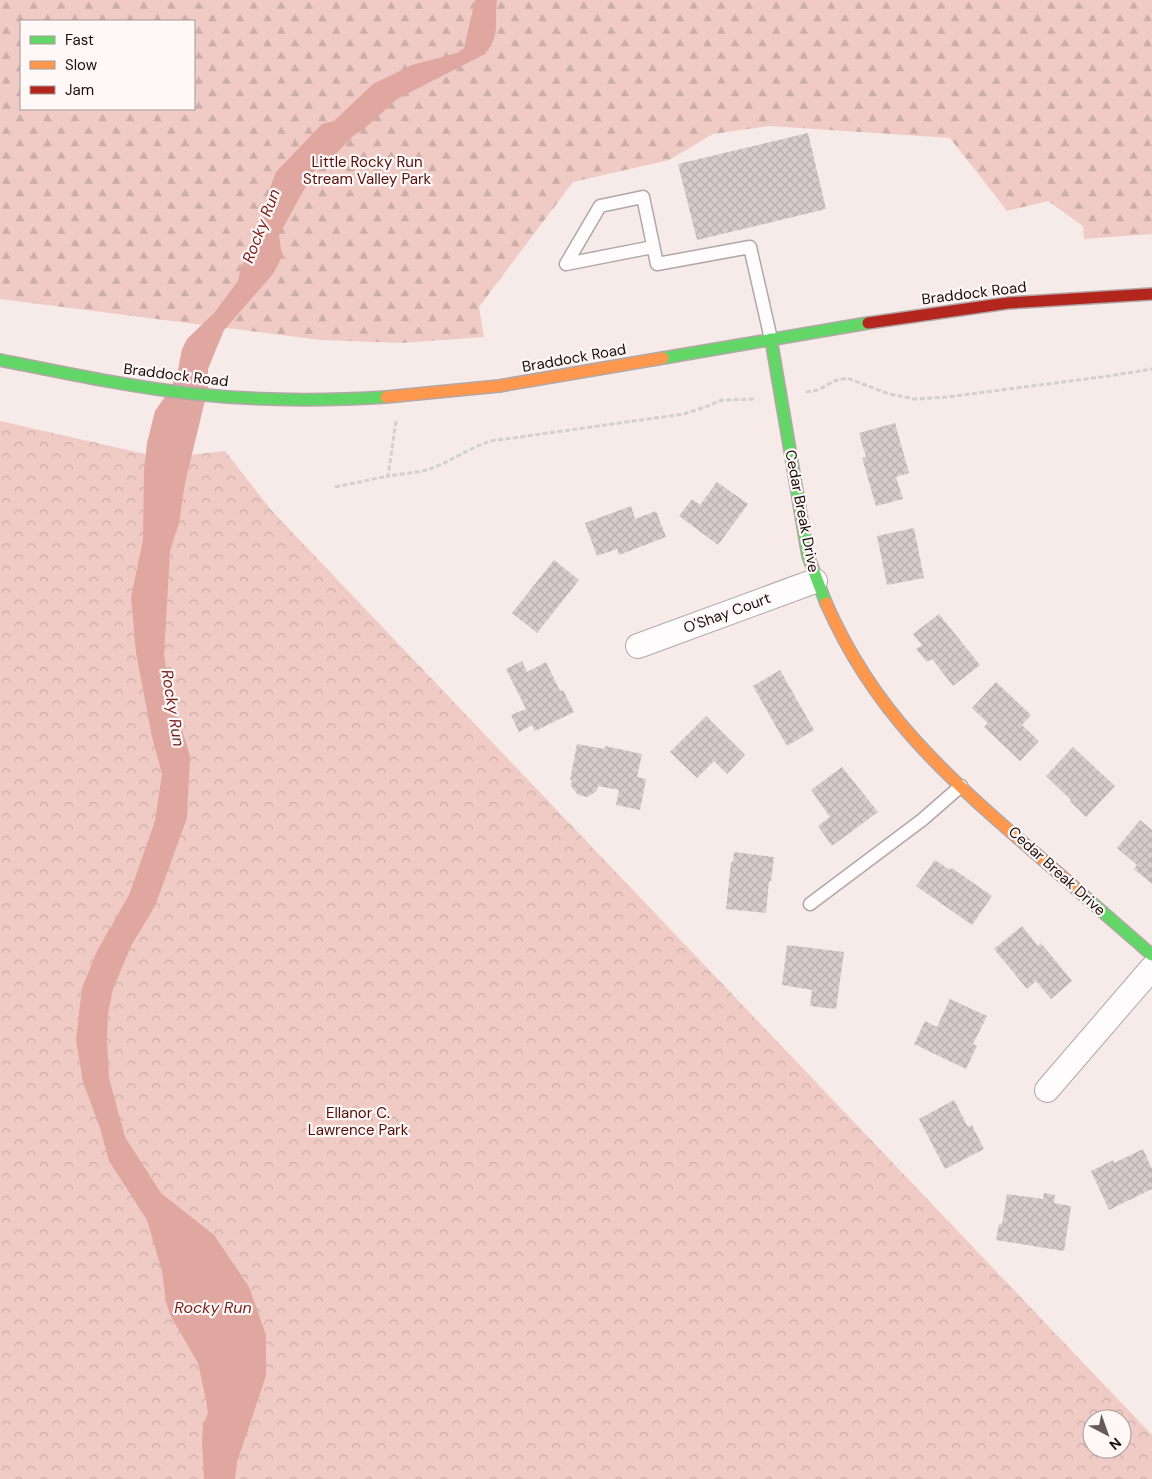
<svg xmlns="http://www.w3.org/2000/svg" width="1152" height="1479" font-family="'DM Sans',sans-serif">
	<defs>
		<pattern id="forest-firs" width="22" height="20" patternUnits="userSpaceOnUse" patternTransform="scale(1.25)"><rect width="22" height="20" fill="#f0cbc5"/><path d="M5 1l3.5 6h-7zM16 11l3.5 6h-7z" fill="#cdada8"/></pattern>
		<pattern id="park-crowns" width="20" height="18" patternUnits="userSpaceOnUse" patternTransform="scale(1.25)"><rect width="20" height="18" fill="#f0cbc5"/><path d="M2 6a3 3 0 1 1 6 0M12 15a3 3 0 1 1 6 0" fill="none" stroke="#cdada8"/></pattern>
		<pattern id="building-cross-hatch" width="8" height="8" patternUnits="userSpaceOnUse" patternTransform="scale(1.25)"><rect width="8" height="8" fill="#d7cccb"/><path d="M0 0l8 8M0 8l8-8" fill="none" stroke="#b8aead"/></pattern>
	</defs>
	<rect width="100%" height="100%" fill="#f6ebe9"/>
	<path fill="url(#forest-firs)" fill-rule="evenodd" d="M0,0H1152V234L1084,239L1083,226L1048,201L1007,211L950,138L770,126L713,134L669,160L573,182L479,307L484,337L402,343L321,340L0,299ZM21,21H194V109H21Z"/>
	<path fill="url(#park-crowns)" fill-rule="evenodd" d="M0,421L163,458L225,451L272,511L1152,1435V1479H0ZM1092,1419H1122V1449H1092Z"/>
	<path fill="#e0a6a0" d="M475,0H497C494,24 501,34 485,54L397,99L365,128L353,136L332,158L316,168L279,235L282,257L273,274L224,330L208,369V388L185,483L179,523L170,551L164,655L169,686L190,756L187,818L155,906L131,946L113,989L108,1013L107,1038L109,1078L125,1137L161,1193L214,1235L249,1287L266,1335V1376L237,1462L235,1479H204L202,1443L203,1426L208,1413L206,1400L198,1363L170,1315L166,1302L162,1271L147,1220L109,1161L100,1128L83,1082L76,1040L82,988L97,951L129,895L155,821L162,774L152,737L136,653L131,597L143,540L144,470L147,443L155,411L171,388L178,370L182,349L187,339L214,313L238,281L242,265L252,250L262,223L266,199L276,172L322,124L334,121L373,84L412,65L457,53L464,48Z"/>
	<g fill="url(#building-cross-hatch)">
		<path d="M808,133L826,209L697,240L678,164Z"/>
		<path d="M895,423L909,473L896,477L903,499L876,506L862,458L866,457L859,433Z"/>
		<path d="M717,482L748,504L718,545L679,516L692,499L700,505Z"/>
		<path d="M631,506L635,519L656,511L666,537L619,555L617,549L597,556L585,523Z"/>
		<path d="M914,528L924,578L887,585L877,536Z"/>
		<path d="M554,560L579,580L537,633L512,613Z"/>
		<path d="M939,614L980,665L953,686L932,659L927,662L916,649L922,645L913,634Z"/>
		<path d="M522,661L527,672L546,662L560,691L563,690L574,712L535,731L532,725L519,732L511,715L526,709L506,669Z"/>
		<path d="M780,670L814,730L787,746L753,686Z"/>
		<path d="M996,682L1031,715L1022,725L1039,741L1020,761L984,727L988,723L972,708Z"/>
		<path d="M706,716L745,755L727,774L714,761L697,778L670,752Z"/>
		<path d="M577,744L604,749L605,746L642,754L637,777L646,779L640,810L616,805L619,790L598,786L597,791L587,797L578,795L571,786L572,780H570Z"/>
		<path d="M1073,747L1115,786L1086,817L1070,801L1071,800L1046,776Z"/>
		<path d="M842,767L878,812L832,846L818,826L830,817L811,790Z"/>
		<path d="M1140,820L1152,830V884L1134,869L1137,865L1117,848Z"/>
		<path d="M734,852L774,857L771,881H769L766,913L726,909L731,862H733Z"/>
		<path d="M935,860L950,870L952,868L992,896L972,925L916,886Z"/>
		<path d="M1022,926L1038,946L1041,943L1072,981L1051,999L1036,981L1027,989L994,949Z"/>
		<path d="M787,945L844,952L836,1009L810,1006L812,990L782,985Z"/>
		<path d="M950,999L987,1016L973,1044L977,1046L966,1069L914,1044L925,1021L937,1027Z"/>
		<path d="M954,1100L968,1127L972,1125L984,1149L945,1169L919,1119Z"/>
		<path d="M1143,1149L1152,1169V1189L1109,1210L1091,1171L1113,1160L1114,1163Z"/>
		<path d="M1044,1193L1055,1195L1054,1203L1071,1206L1064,1251L996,1240L999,1224H1002L1007,1194L1043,1199Z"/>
	</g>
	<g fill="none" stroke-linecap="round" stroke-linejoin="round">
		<defs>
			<g id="lane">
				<path d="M653,247L566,264L600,206L643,197L657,264L750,247L771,339"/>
				<path d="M810,904L922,820L961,786"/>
			</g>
			<g id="street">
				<path d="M638,646L815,581"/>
				<path d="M1047,1090L1152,968"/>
			</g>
			<g id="fast">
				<path d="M771,339L808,556L826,603"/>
				<path d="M663,358L868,323"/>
				<path d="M0,360C65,373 130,387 195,394C259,401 322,401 386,397"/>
				<path d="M1082,894L1152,955"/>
			</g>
			<g id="slow">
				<path d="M386,397L499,386L663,358"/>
				<path d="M826,603C848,653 878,699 914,739C965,796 1026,844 1082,894"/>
			</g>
			<path id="jam" d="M868,323L1008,303L1152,294"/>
		</defs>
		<use href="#lane" stroke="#b2a7a6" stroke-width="15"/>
		<use href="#street" stroke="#b2a7a6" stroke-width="26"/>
		<use href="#fast" stroke="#b2a7a6" stroke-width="14"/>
		<use href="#slow" stroke="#b2a7a6" stroke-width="14"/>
		<use href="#jam" stroke="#b2a7a6" stroke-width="14"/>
		<g stroke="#d3d0d0" stroke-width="3" stroke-dasharray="5 2.5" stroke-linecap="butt">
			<path d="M806,392L818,390L834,381L847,378L889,394L915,399L947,397L1109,376L1152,369"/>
			<path d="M396,421L388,476C400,474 414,473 427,470C449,463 468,448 491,441L684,414L705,407L722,400L755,399"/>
			<path d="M335,487L388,476"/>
		</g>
		<use href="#lane" stroke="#fefcfc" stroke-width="12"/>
		<use href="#street" stroke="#fefcfc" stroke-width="24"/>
		<use href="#fast" stroke="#63d668" stroke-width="11"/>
		<use href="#slow" stroke="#ff974d" stroke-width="11"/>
		<use href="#jam" stroke="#b3261e" stroke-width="11"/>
	</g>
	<g text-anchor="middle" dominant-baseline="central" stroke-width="4.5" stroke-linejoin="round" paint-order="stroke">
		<g font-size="15" fill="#530d0b" stroke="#fff8f7">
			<text x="367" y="162">Little Rocky Run<tspan x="367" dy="17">Stream Valley Park</tspan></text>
			<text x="358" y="1113">Ellanor C.<tspan x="358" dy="17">Lawrence Park</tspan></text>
		</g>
		<g font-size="15" fill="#190e0d" stroke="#fff8f7">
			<text transform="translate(974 293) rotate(-7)">Braddock Road</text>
			<text transform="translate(574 358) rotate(-10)">Braddock Road</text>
			<text transform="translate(176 375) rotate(7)">Braddock Road</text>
			<text transform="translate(802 511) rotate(79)">Cedar Break Drive</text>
			<text transform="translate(727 613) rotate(-20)">O'Shay Court</text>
			<text transform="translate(1057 871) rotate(42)">Cedar Break Drive</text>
		</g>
		<g font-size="16" font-style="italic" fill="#771c18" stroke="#fff8f7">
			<text transform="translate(261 226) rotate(-69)">Rocky Run</text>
			<text transform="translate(173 708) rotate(81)">Rocky Run</text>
			<text x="213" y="1307">Rocky Run</text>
		</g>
	</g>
	<rect x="20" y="20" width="175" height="90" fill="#fff8f7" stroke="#a39a99"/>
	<rect x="30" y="36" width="25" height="8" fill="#63d668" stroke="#a39a99"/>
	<text x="65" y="45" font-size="15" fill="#190e0d">Fast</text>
	<rect x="30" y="61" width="25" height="8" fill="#ff974d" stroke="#a39a99"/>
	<text x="65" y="70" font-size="15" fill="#190e0d">Slow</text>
	<rect x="30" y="86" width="25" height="8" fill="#b3261e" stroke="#a39a99"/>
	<text x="65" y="95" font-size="15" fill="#190e0d">Jam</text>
	<g transform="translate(1107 1434) rotate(139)"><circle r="24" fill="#fff8f7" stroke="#a39a99"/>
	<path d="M0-4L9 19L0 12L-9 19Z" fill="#665b5a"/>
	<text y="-8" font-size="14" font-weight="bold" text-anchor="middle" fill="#190e0d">N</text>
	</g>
</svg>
